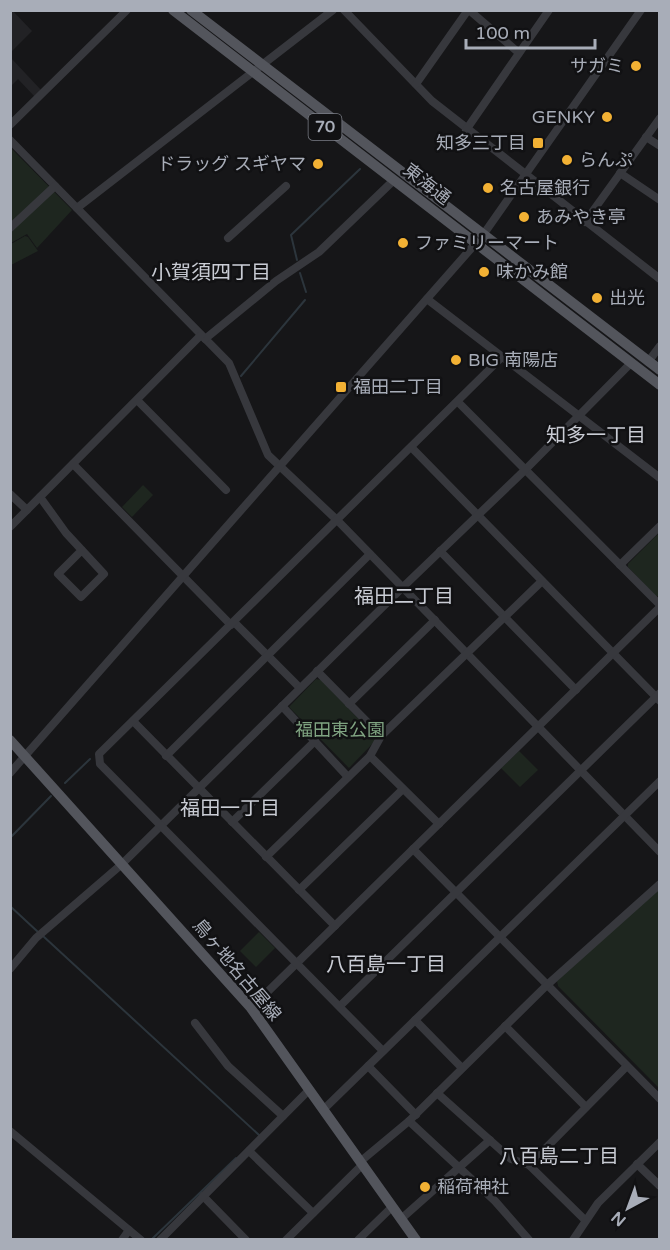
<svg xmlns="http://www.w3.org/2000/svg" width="670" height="1250" font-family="'Varela Round','Noto Sans JP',sans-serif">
	<rect width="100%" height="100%" fill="#161618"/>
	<g fill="#222225">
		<path d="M12,10L32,31L11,52L10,11Z"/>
		<path d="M11,58L41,90L35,97L18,79L11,86Z"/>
	</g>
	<g fill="#1e261f">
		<path d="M10,147L72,210L37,248L27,234L11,243Z"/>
		<path d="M25,236L28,237L38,251L11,265V244Z"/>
		<path d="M143,485L153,495L132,517L122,507Z"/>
		<path d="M659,533V596H656L628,567V564Z"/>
		<path d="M316,679L321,680L375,736L376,740L349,768L289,707Z"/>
		<path d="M519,751L538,770L520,787L501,768Z"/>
		<path d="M659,888V1088L558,986L557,981Z"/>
		<path d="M259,932L275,948L256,967L240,951Z"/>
	</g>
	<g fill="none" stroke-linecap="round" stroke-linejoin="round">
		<g stroke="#2c353c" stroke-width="2">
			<path d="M297,260L291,235L360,169"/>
			<path d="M300,273L306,292"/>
			<path d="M241,376L305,300"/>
			<path d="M65,783L90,759"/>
			<path d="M10,838L51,796"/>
			<path d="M10,906L38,932"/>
			<path d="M43,936L259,1135"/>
			<path d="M151,1240L236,1158"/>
		</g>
		<g stroke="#37383d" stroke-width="8">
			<path d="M344,10L432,101L660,279"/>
			<path d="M469,10L519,53"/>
			<path d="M416,84L468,10"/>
			<path d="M10,125L127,10"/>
			<path d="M466,130L549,10"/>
			<path d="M646,137L660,146"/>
			<path d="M10,140L229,363L268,455L338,521L660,852"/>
			<path d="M620,173L660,200"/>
			<path d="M77,208L333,10"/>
			<path d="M585,222L660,118"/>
			<path d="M10,228L55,186"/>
			<path d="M228,238L286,186"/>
			<path d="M427,299L660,478"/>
			<path d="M205,339L276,281L319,252L394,180"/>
			<path d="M648,362L660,346"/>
			<path d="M138,401L226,490"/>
			<path d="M458,402L660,605"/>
			<path d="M412,448L660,701"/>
			<path d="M73,464L231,625"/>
			<path d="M10,494L27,510"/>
			<path d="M40,497L66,533L104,574L81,597L58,574L82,550"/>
			<path d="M10,527L201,335"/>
			<path d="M440,551L576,690"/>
			<path d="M620,565L660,526"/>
			<path d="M234,622L300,688"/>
			<path d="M317,671L381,736"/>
			<path d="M349,704L435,620"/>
			<path d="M282,706L348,777"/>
			<path d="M133,721L335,926"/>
			<path d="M166,756L370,554"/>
			<path d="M370,756L439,824"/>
			<path d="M10,773L483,235L641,10"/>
			<path d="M232,822L315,741"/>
			<path d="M413,849L660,1099"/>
			<path d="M266,857L370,756L381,736L542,581"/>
			<path d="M299,890L403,789"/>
			<path d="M10,969L36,938L122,864L403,587L526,469L631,363"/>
			<path d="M340,1006L660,693"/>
			<path d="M251,1008L660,607"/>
			<path d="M415,1020L462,1068"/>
			<path d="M195,1023L228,1066L283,1116"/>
			<path d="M505,1026L586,1107"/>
			<path d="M383,1051L100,764L99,754L502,357"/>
			<path d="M368,1066L416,1115"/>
			<path d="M437,1093L511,1159L529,1165L585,1220"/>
			<path d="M324,1109L660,781"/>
			<path d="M409,1121L495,1201L529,1240"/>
			<path d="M10,1131L141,1240"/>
			<path d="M249,1151L313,1213"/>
			<path d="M361,1161L409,1121L547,985L660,884"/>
			<path d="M637,1164L660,1186"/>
			<path d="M529,1165L627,1066"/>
			<path d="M203,1196L246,1240"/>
			<path d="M401,1219L490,1140"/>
			<path d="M122,1240L129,1230"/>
			<path d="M160,1240L309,1090"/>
			<path d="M286,1240L363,1164"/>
			<path d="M358,1240L392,1207"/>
			<path d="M573,1240L598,1203L660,1142"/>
		</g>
		<g stroke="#53555c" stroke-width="10">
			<path d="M173,10L660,385"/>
			<path d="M191,10L660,370"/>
			<path d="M10,740L251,1008L416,1240"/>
		</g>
	</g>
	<g fill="#f2b134" stroke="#111113" stroke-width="2">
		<circle cx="636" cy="66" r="6"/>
		<circle cx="607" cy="117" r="6"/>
		<rect x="532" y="137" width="12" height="12" rx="3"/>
		<circle cx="567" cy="160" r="6"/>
		<circle cx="318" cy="164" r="6"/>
		<circle cx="488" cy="188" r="6"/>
		<circle cx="524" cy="217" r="6"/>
		<circle cx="403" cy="243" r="6"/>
		<circle cx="484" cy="272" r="6"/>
		<circle cx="597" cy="298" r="6"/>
		<circle cx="456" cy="360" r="6"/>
		<rect x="335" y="381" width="12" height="12" rx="3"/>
		<circle cx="425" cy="1187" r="6"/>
	</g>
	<g text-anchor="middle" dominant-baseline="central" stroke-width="5" stroke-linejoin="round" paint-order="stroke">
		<rect fill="#111113" stroke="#7b7e86" stroke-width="1.5" x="308.5" y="114" width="33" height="26" rx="4.5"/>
		<g font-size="16" font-weight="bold" fill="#a8adb8">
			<text x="325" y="127">70</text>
		</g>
		<g font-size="18" fill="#a8adb8" stroke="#111113" text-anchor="start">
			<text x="624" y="66" text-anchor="end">サガミ</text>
			<text x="595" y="117" text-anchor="end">GENKY</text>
			<text x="526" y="143" text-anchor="end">知多三丁目</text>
			<text x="579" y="160">らんぷ</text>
			<text x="306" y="164" text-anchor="end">ドラッグ スギヤマ</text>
			<text x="500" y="188">名古屋銀行</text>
			<text x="536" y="217">あみやき亭</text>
			<text x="415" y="243">ファミリーマート</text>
			<text x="496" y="272">味かみ館</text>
			<text x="609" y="298">出光</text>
			<text x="468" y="360">BIG 南陽店</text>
			<text x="353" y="387">福田二丁目</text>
			<text x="437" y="1187">稲荷神社</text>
		</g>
		<g font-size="18" fill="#a8adb8" stroke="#111113">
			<text transform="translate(427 184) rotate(38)">東海通</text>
			<text transform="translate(237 970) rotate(50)">鳥ヶ地名古屋線</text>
		</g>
		<g font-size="18" fill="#7fa381" stroke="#111113">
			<text x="340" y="730">福田東公園</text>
		</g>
		<g font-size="20" fill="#c9ccd4" stroke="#111113">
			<text x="211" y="273">小賀須四丁目</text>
			<text x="596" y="436">知多一丁目</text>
			<text x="404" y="597">福田二丁目</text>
			<text x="230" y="809">福田一丁目</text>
			<text x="386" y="965">八百島一丁目</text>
			<text x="559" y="1157">八百島二丁目</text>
		</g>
	</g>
	<rect width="670" height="1250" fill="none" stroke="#a8adb8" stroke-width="24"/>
	<g transform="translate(628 1208) rotate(221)" stroke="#111113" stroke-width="4.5" paint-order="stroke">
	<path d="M0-4.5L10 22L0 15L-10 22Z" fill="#a8adb8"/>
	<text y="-9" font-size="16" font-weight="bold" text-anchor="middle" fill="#a8adb8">N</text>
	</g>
	<path d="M466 39v9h129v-9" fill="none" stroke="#a8adb8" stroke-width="3"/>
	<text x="475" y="39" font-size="18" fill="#a8adb8" stroke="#111113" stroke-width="4.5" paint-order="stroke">100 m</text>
</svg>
